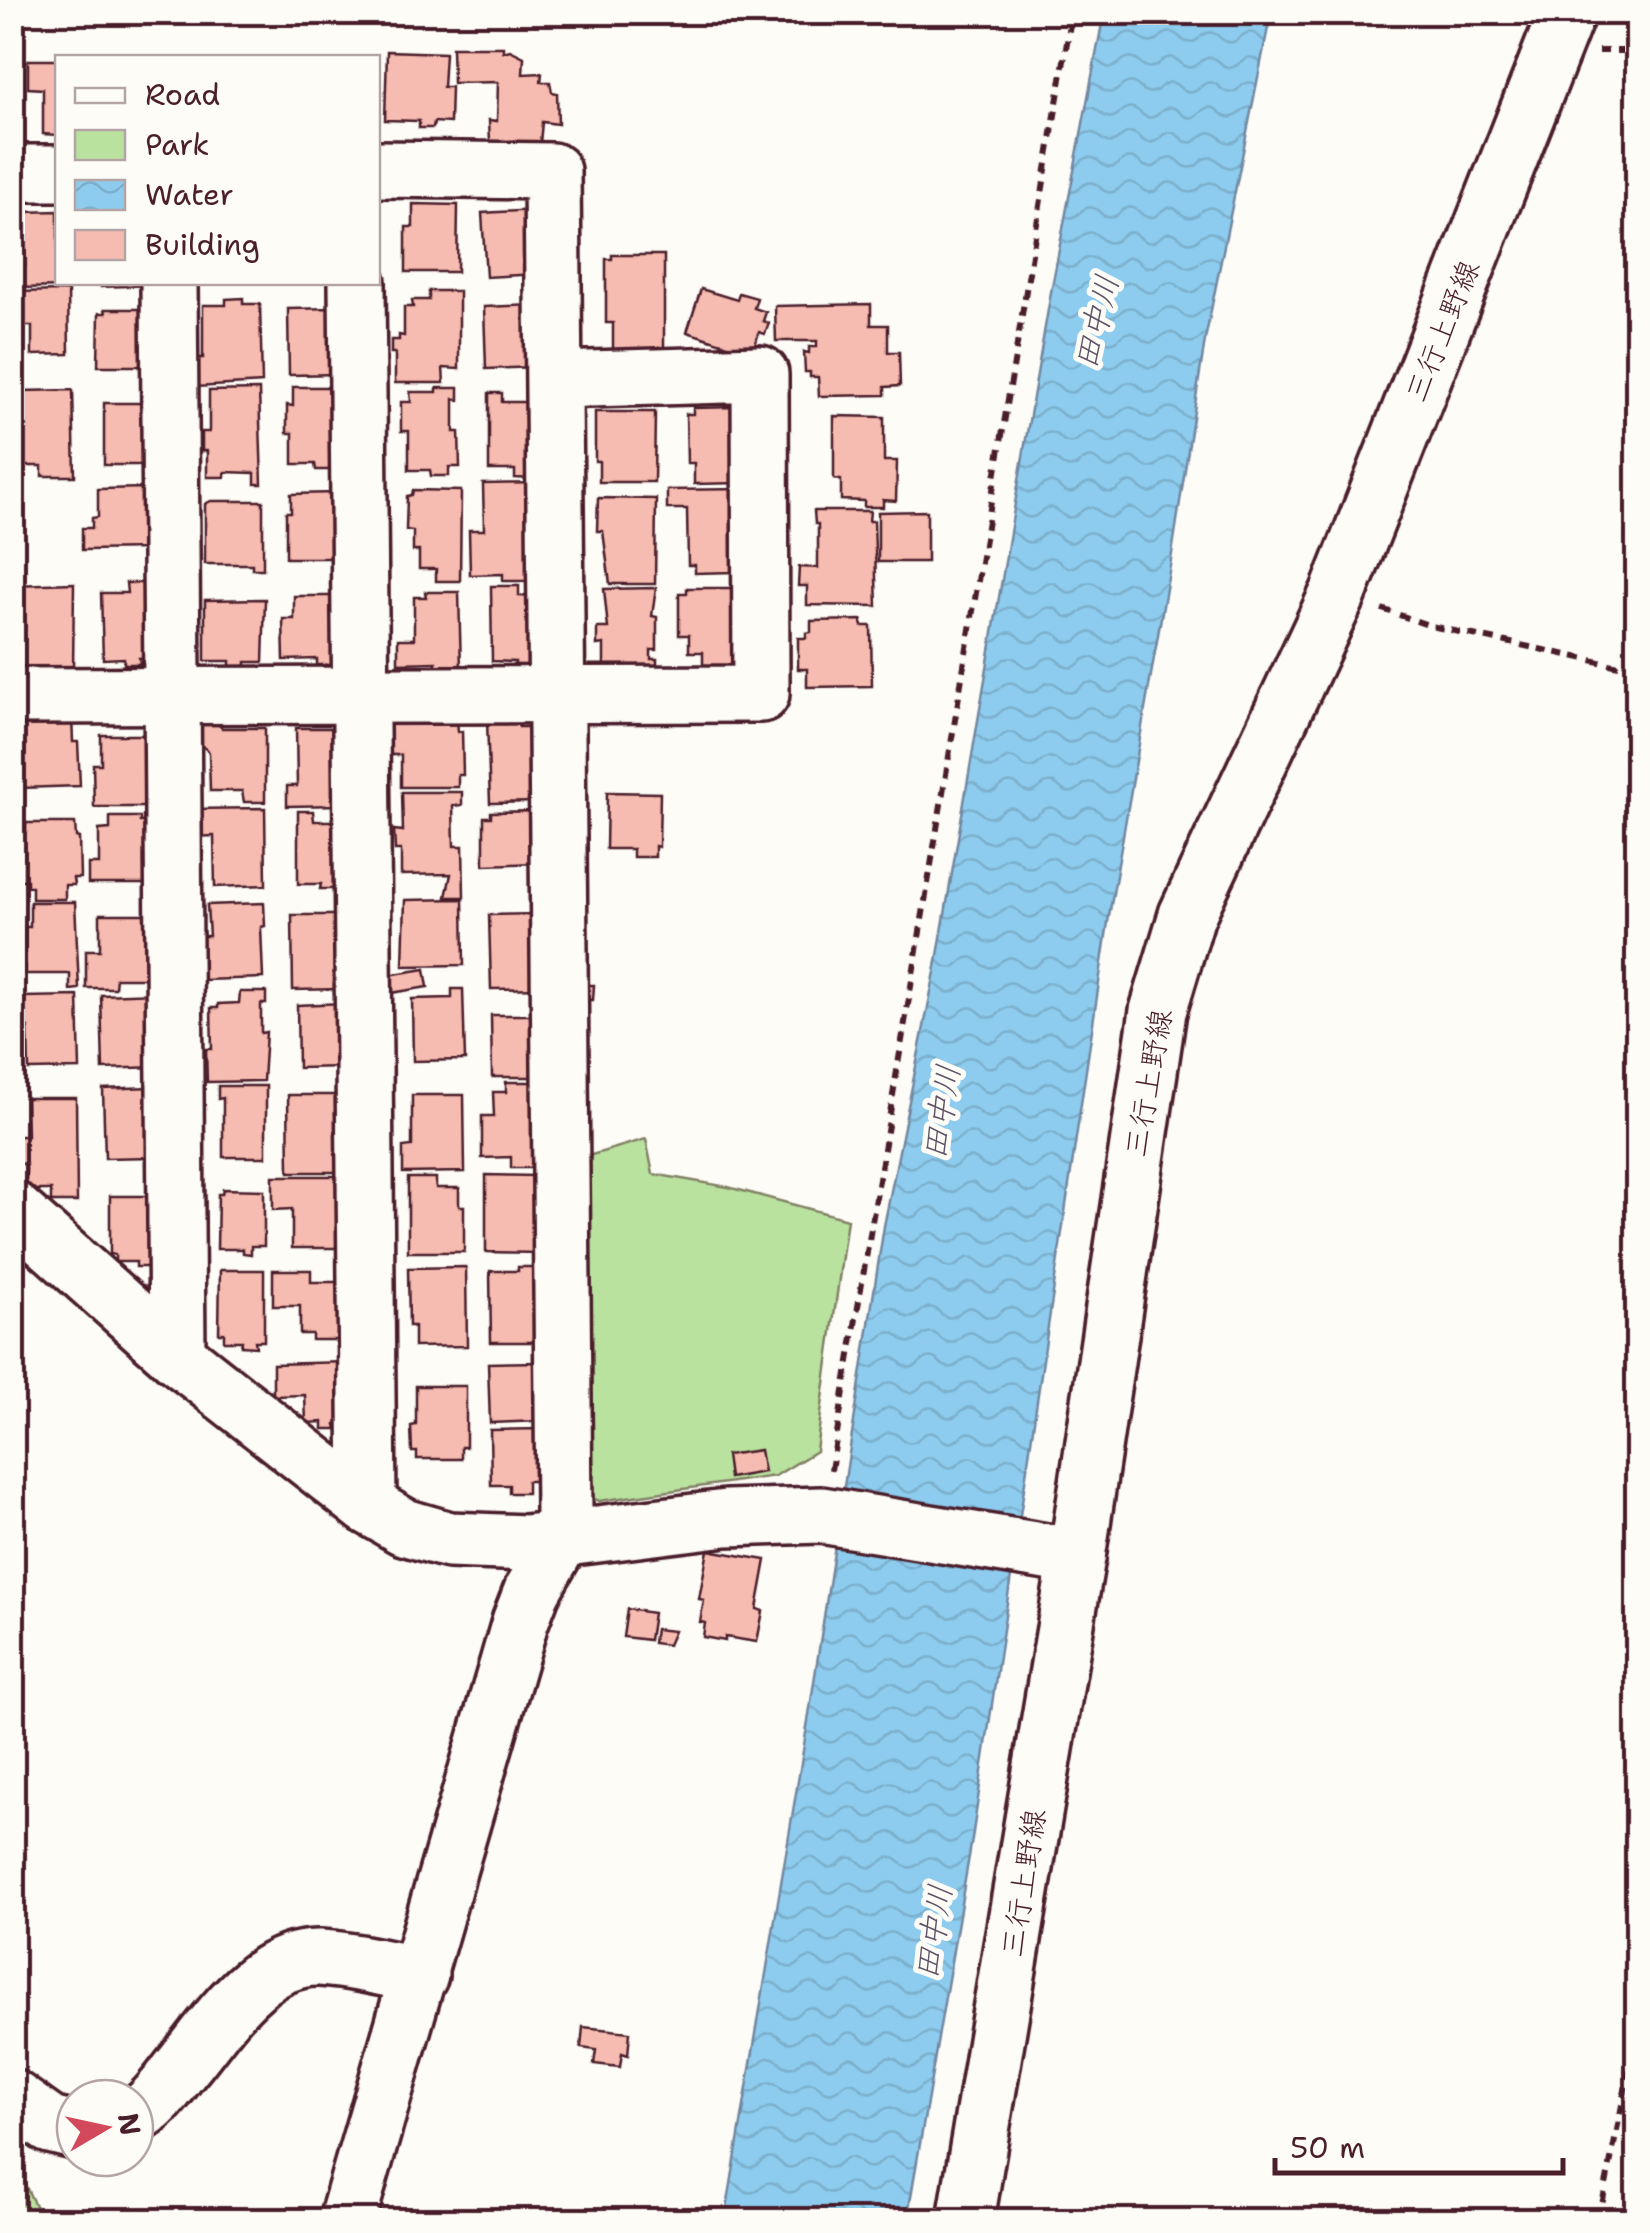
<svg xmlns="http://www.w3.org/2000/svg" width="1650" height="2233" font-family="'Shantell Sans','Klee One',sans-serif">
	<defs>
		<pattern id="forest-crowns" width="20" height="18" patternUnits="userSpaceOnUse" patternTransform="scale(2.5)"><rect width="20" height="18" fill="#b9e29f"/><path d="M2 6a3 3 0 1 1 6 0M12 15a3 3 0 1 1 6 0" fill="none" stroke="#a1c189"/></pattern>
		<pattern id="water-waves" width="16" height="10" patternUnits="userSpaceOnUse" patternTransform="scale(2.5)"><rect width="16" height="10" fill="#8dccee"/><path d="M0 5q4-4 8 0t8 0" fill="none" stroke="#7bafcc"/></pattern>
	</defs>
	<rect width="100%" height="100%" fill="#fdfcf7"/>
	<filter id="ink" filterUnits="userSpaceOnUse"><feTurbulence type="fractalNoise" baseFrequency=".01" numOctaves="2"/><feDisplacementMap in="SourceGraphic" scale="20" xChannelSelector="R" yChannelSelector="G"/><feConvolveMatrix kernelMatrix="1 2 1 2 8 2 1 2 1" color-interpolation-filters="sRGB"/></filter>
	<g filter="url(#ink)">
		<path fill="url(#forest-crowns)" stroke="#828065" stroke-width="2.5" d="M12,2160H13L42,2220H13Z"/>
		<path fill="#b9e29f" stroke="#828065" stroke-width="2.5" d="M646,1139L653,1174L728,1187L847,1219L816,1451L775,1476L599,1501L586,1495L578,1159Z"/>
		<path fill="url(#water-waves)" stroke="#7287a0" stroke-width="2.5" d="M1104,13H1271L1205,340L1171,560L1108,922L972,1839L907,2220H725L808,1721L884,1226L936,967L1051,292Z"/>
		<g fill="#f7bcb1" stroke="#4a1f2b" stroke-width="2.5">
			<path d="M452,47H503V52L510,50L524,57L523,74L542,73L541,82H550L552,92L557,93L558,124L542,122L540,143L534,142V149H513L514,142H490L489,120L497,121L498,82L453,83Z"/>
			<path d="M387,51L445,53L443,87H451L450,123L434,122L433,128H419V121L385,120Z"/>
			<path d="M28,60H58V135L43,134V89L28,88Z"/>
			<path d="M12,61L14,85H21V134H12Z"/>
			<path d="M413,204L458,205L457,272H406V227H413Z"/>
			<path d="M534,210L537,274L486,277L482,213Z"/>
			<path d="M58,211V282H72V287L12,288V266H25L24,212Z"/>
			<path d="M612,255H664V350L613,349V323H606V259H612Z"/>
			<path d="M101,282H154V285L101,287Z"/>
			<path d="M701,289L737,300L739,293L757,298L754,308L766,312L763,321L769,323L765,334L759,332L753,353L687,332Z"/>
			<path d="M68,291L69,354L32,355V326H12V292Z"/>
			<path d="M429,291H459V369L443,368L444,383H395V353H391V340H399V335L404,336V307H413L412,300H429Z"/>
			<path d="M243,298V304H260L262,383L196,387V358H203V305H226V299Z"/>
			<path d="M871,304V325H888V352H899L900,386L885,387V395L819,396L818,377H810V372H805L804,352L809,353V347H817V341H776L775,306Z"/>
			<path d="M535,305L537,367L486,369L484,307Z"/>
			<path d="M338,308L339,374L289,375L288,309Z"/>
			<path d="M105,309H151L150,366H98L99,313H106Z"/>
			<path d="M293,387H339V463H330V470H316L315,464H293V433H287V405L293,406Z"/>
			<path d="M437,388H459V400L454,399V432H459L460,467H449V476H431L430,470H409V431H401V402H411L410,392H437Z"/>
			<path d="M73,390L75,476H42V466H20L15,408L20,409V391Z"/>
			<path d="M259,390L262,484H255V473L225,472V477H207V451H202V432H209V391Z"/>
			<path d="M489,393H502V402H534V479L515,478V470H489Z"/>
			<path d="M104,403H152L155,465H104Z"/>
			<path d="M739,407L740,483L694,484V463H687L686,414H693V408Z"/>
			<path d="M595,412H655L654,482H599V461H595Z"/>
			<path d="M834,416L884,417V461H897L896,501L883,500V507H864V501L841,500V480L834,479Z"/>
			<path d="M539,483L528,581H503V574L470,575L469,530H484L483,484Z"/>
			<path d="M149,488L150,549L82,550V528H92V518L98,517V489Z"/>
			<path d="M743,489L734,572L695,573V565H688L687,509H667V490Z"/>
			<path d="M413,490L461,491L460,581H436V569H419V551H413V531L406,530L407,496L412,495Z"/>
			<path d="M336,493L337,558H286V512H291V494Z"/>
			<path d="M598,498L656,499L655,584H610L603,531H597Z"/>
			<path d="M211,501H263V569H252V564H205V504Z"/>
			<path d="M814,511H870L869,521H874L877,606L807,605V586H798L799,567L818,568V524H815Z"/>
			<path d="M927,511V562H878V512Z"/>
			<path d="M74,583L73,672L42,673V667H20L19,607H14L13,585Z"/>
			<path d="M126,583H153L155,657L139,658L140,664H124V658L103,659L101,593H127Z"/>
			<path d="M491,586H519V596L537,597L538,661H528V667H515V662L492,661Z"/>
			<path d="M656,588L652,616L657,617V650H651V659H657V680L604,670V644L597,645V628H608L604,589Z"/>
			<path d="M687,588H734L743,663H732V676H703V652H689V635H679V593H687Z"/>
			<path d="M425,592H459L461,670H436V662L398,663V639H414V597H426Z"/>
			<path d="M294,596H339L342,657H332V665H317V659L284,660L283,619H294Z"/>
			<path d="M265,599L263,662H246V667H230V661H205V600Z"/>
			<path d="M862,620V626H871L872,686L807,687V669H798V638H806V633L811,632V621Z"/>
			<path d="M72,716L73,742H78L80,786L20,788L17,718Z"/>
			<path d="M209,716L222,728H265V802H244L242,791H210L209,752L191,735Z"/>
			<path d="M457,718L458,732L462,731L463,775H458V787H401V755H386V719Z"/>
			<path d="M519,719V727H540L541,802L490,803L487,720Z"/>
			<path d="M296,728H340L342,805L287,806V786H297Z"/>
			<path d="M101,735H150L156,807H94L93,764H101Z"/>
			<path d="M402,792H462V805L453,806L454,846H463L464,897H446L451,874L401,875V850H395L394,830L403,831Z"/>
			<path d="M607,792L660,793L659,847L655,846V857H633V849H606Z"/>
			<path d="M265,808L266,885L215,887L214,836L190,837L189,809Z"/>
			<path d="M298,811H313L314,821H344L341,883H333V889H320L321,884H298Z"/>
			<path d="M539,811L540,863L484,865V817H491V812Z"/>
			<path d="M110,817H140V822H157L153,884H88V864H99V830L110,829Z"/>
			<path d="M26,823H75L76,837L79,838L80,878H73L74,885H65V899H32V886H27V880H20V831H26Z"/>
			<path d="M463,899L464,965L403,966L405,900Z"/>
			<path d="M30,902H75L79,989L70,990V974H25V927H30Z"/>
			<path d="M264,903L265,926L261,927L263,978L203,980L202,936H209L207,905Z"/>
			<path d="M100,914H157L153,978H116L115,988H86V950H100Z"/>
			<path d="M538,914L540,988L491,989L489,915Z"/>
			<path d="M292,915H343L344,989L293,990Z"/>
			<path d="M425,969L428,987L391,993L388,975Z"/>
			<path d="M577,985H594L593,1000H577Z"/>
			<path d="M452,989H463L465,1060L413,1061L412,999L452,998Z"/>
			<path d="M240,992H266V1004H261V1033L266,1032L263,1081L207,1082L206,1049H212L211,1008H218V1004L239,1003Z"/>
			<path d="M158,993L156,1067L103,1069L101,995Z"/>
			<path d="M78,996L80,1069L29,1070L28,1028H19L23,997Z"/>
			<path d="M344,1003L345,1067L298,1068L297,1005Z"/>
			<path d="M491,1015H541L542,1077H492Z"/>
			<path d="M506,1082H537L538,1168H511V1157L482,1158V1116H494L493,1092H506Z"/>
			<path d="M218,1086H266V1157H223V1098L218,1099Z"/>
			<path d="M150,1087L153,1157L105,1158L103,1089Z"/>
			<path d="M288,1095H340L341,1172H289Z"/>
			<path d="M412,1095H464L465,1172L403,1173V1147L412,1146Z"/>
			<path d="M26,1098H76L77,1202H51V1190H30V1185H26V1164H18V1136H27Z"/>
			<path d="M486,1175L536,1176L541,1253L486,1252Z"/>
			<path d="M273,1176H344L345,1248H292V1209L273,1210Z"/>
			<path d="M408,1178H436V1188H459V1206H464V1252H408Z"/>
			<path d="M223,1189L264,1190V1246H251V1254L243,1253V1249H217L218,1194H222Z"/>
			<path d="M110,1196H157L156,1267H136V1262H115V1255L110,1254Z"/>
			<path d="M466,1267L467,1346L414,1347V1326H409L408,1268Z"/>
			<path d="M518,1267H544L545,1342H491L490,1271H518Z"/>
			<path d="M220,1270H264V1341H255L256,1347L241,1346L242,1341H224V1333H219Z"/>
			<path d="M273,1270H311V1282H344L345,1340H312V1334H300V1306H273Z"/>
			<path d="M346,1362L347,1423L336,1424L337,1429H323V1422L306,1423L305,1395L273,1396V1364Z"/>
			<path d="M538,1362L539,1421L490,1423L488,1363Z"/>
			<path d="M416,1386H466V1447H461V1459H417V1452H412L411,1426L416,1425Z"/>
			<path d="M542,1429V1481H527V1493H509V1485H491L490,1430Z"/>
			<path d="M760,1450L764,1472L729,1478L726,1455Z"/>
			<path d="M708,1550L766,1560L757,1609L763,1611L757,1642L725,1637V1641L703,1637L705,1623L700,1622L704,1600L699,1599Z"/>
			<path d="M627,1609L653,1613L649,1640L623,1637Z"/>
			<path d="M655,1629L674,1631L668,1645L653,1643Z"/>
			<path d="M583,2027L630,2032L628,2055L622,2053L620,2067L594,2064L596,2050L581,2048Z"/>
		</g>
		<g fill="none" stroke-linecap="round" stroke-linejoin="round">
			<defs>
				<g id="minor">
					<path d="M12,173H58"/>
					<path d="M169,282L177,1356"/>
					<path d="M357,282L368,1506"/>
					<path d="M12,696L761,694L760,374L555,380"/>
					<path d="M12,1209L177,1356L368,1506L404,1527L449,1540L526,1543L726,1518L821,1515L1077,1557"/>
					<path d="M12,2098L50,2125L75,2131"/>
					<path d="M135,2116C154,2107 170,2082 183,2066C218,2024 258,1956 320,1958C353,1960 387,1969 420,1975"/>
					<path d="M347,2220L520,1622L532,1591L561,1540L564,1514L552,171L378,169"/>
				</g>
				<path id="major" d="M966,2220L1077,1557L1158,1011L1187,915L1338,594L1567,12"/>
			</defs>
			<use href="#minor" stroke="#4a1f2b" stroke-width="62"/>
			<use href="#major" stroke="#4a1f2b" stroke-width="62"/>
			<g stroke="#4a1f2b" stroke-width="6" stroke-dasharray="10 8" stroke-linecap="butt">
				<path d="M1598,51H1638"/>
				<path d="M1382,609L1431,626L1638,670"/>
				<path d="M831,1470L1072,12"/>
				<path d="M1599,2220L1638,2025"/>
			</g>
			<use href="#minor" stroke="#fdfcf7" stroke-width="55"/>
			<use href="#major" stroke="#fdfcf7" stroke-width="55"/>
		</g>
	</g>
	<g text-anchor="middle" dominant-baseline="central" stroke-width="10" stroke-linejoin="round" paint-order="stroke">
		<g font-size="30" fill="#4a1f2b" stroke="#fdfcf7">
			<text transform="translate(1442 331) rotate(-68)">三行上野線</text>
			<text transform="translate(1148 1083) rotate(-80)">三行上野線</text>
			<text transform="translate(1023 1883) rotate(-81)">三行上野線</text>
		</g>
		<g font-size="32" font-style="italic" fill="#5e5366" stroke="#fdfcf7">
			<text transform="translate(1096 322) rotate(-76)">田中川</text>
			<text transform="translate(941 1112) rotate(-81)">田中川</text>
			<text transform="translate(933 1932) rotate(-81)">田中川</text>
		</g>
	</g>
	<rect width="1650" height="2233" fill="none" stroke="#fdfcf7" stroke-width="50"/>
	<rect x="25" y="25" width="1600" height="2183" fill="none" stroke="#4a1f2b" stroke-width="4" filter="url(#ink)"/>
	<rect x="55" y="55" width="325" height="230" fill="#fdfcf7" stroke="#b5a4a5" stroke-width="2.5"/>
	<rect x="75" y="88" width="50" height="15" fill="#fdfcf7" stroke="#b5a4a5" stroke-width="2.5"/>
	<text x="145" y="105" font-size="30" fill="#4a1f2b">Road</text>
	<rect x="75" y="130" width="50" height="30" fill="#b9e29f" stroke="#b5a4a5" stroke-width="2.5"/>
	<text x="145" y="155" font-size="30" fill="#4a1f2b">Park</text>
	<rect x="75" y="180" width="50" height="30" fill="url(#water-waves)" stroke="#b5a4a5" stroke-width="2.5"/>
	<text x="145" y="205" font-size="30" fill="#4a1f2b">Water</text>
	<rect x="75" y="230" width="50" height="30" fill="#f7bcb1" stroke="#b5a4a5" stroke-width="2.5"/>
	<text x="145" y="255" font-size="30" fill="#4a1f2b">Building</text>
	<g transform="translate(105 2128) rotate(81)"><circle r="48" fill="#fdfcf7" stroke="#b5a4a5" stroke-width="2.5"/>
	<path d="M0-8L18 38L0 25L-18 38Z" fill="#d1495b"/>
	<text y="-15" font-size="28" font-weight="bold" text-anchor="middle" fill="#4a1f2b">N</text>
	</g>
	<path d="M1275 2158v15h288v-15" fill="none" stroke="#4a1f2b" stroke-width="5"/>
	<text x="1290" y="2158" font-size="30" fill="#4a1f2b" stroke="#fdfcf7" stroke-width="8" paint-order="stroke">50 m</text>
</svg>
